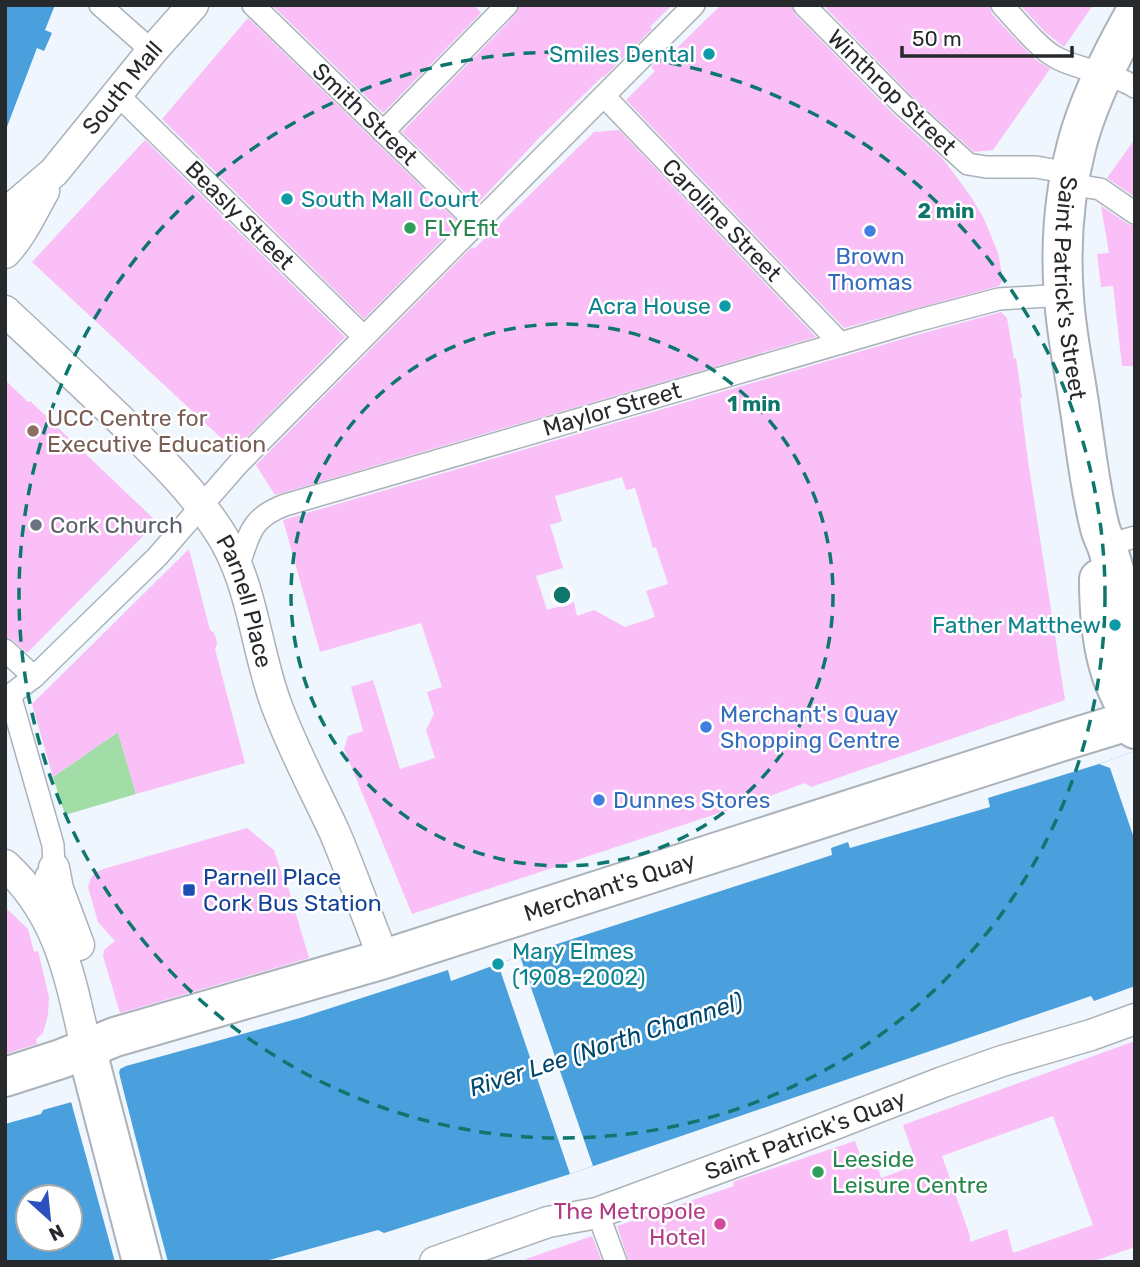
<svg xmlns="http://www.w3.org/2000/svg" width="1140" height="1267" font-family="Rubik,sans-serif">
	<rect width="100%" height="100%" fill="#eff6fe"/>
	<path fill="#a2dda7" d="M118,732L136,794L65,815L53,777Z"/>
	<g fill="#4aa0dc" fill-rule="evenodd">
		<path d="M5,5H55L45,30L52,33L44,51L37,48L5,132Z"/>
		<path d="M1135,751V986L1094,1001L1091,996L570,1174L384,1233L378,1230L262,1262H5V1124L41,1114L43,1110L122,1088L119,1073L120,1069L126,1066L300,1018L448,970L451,981L520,956L832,855L831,848L848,842L850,848L990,807L988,798L1099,764ZM28,1197H70V1239H28Z"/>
	</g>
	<g fill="#eff6fe">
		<path d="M1135,751V841L1110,768L1099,764Z"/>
		<path d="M520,956L593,1166L570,1174L498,964Z"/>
		<path d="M119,1073L151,1198L168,1262H115L70,1098L118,1085L115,1074Z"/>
	</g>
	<g fill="#f9bff6" fill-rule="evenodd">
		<path d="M272,5H474L481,13L383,113Z"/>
		<path d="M520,5H672L650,27L652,29L604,77L603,76L538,139L477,204L402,132L516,14Z"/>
		<path d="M721,5H791L795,14L893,114L942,158L956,176L973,200L984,219L998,253L1003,279L999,286L844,328L626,100L655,71L651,67L670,48L674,51Z"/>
		<path d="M823,5H989L992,14L1019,43L1035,59L1050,69L993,150L974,152L911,95Z"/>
		<path d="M1020,5H1093L1064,47L1045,32Z"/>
		<path d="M248,18L459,223L364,319L162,119Z"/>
		<path d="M619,130L816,337L275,495L256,465L472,247L474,249L594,132Z"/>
		<path d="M1135,139V197L1107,178Z"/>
		<path d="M145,140L345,337L234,450L32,262Z"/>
		<path d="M1101,206L1128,224L1135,226V366H1122L1113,286L1101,287L1097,254L1109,253Z"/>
		<path d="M1001,312L1007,318L1014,359L1016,358L1022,398H1020L1028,461L1065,700L811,787L805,783L762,799L412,914L344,749L348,736L363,731L351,687L373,680L400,769L435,758L426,730L434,714L427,692L442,687L421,623L320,652L283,520L920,334ZM622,477L626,490L635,488L653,548L656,547L668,584L646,591L655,617L625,627L594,610L577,616L574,602L547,610L536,576L563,568L550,525L562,521L555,496Z"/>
		<path d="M5,380L28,402L30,401L157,522L28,652H26L13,640L5,637Z"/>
		<path d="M189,549L210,630L214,633L216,638L217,644L215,649L245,763L136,794L118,732L53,777L32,704Z"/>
		<path d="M247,828L274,850L283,878L285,877L309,958L120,1013L103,956L104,950L115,941L98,922L88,887L91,878L95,873L103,869Z"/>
		<path d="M5,907L28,929L34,952L38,951L49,997L48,1015L43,1033L36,1039L37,1044L5,1054Z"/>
		<path d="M1135,1041V1247L1091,1262H629L617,1226L734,1186L733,1182L741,1179L855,1141L862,1160L875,1156L881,1178L917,1165L903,1125ZM1053,1116L1093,1225L1013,1253L1007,1229L970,1242V1236L942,1156Z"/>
		<path d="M592,1236L602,1262H526V1259Z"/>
	</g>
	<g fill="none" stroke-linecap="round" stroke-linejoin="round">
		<defs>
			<g id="street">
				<path d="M100,5L152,51"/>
				<path d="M253,5L477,223"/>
				<path d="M804,5L902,104L968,164L986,167H1036L1070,173"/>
				<path d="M1002,5C1017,21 1039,49 1057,58C1082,71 1111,72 1135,87"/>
				<path d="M117,94L364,337"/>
				<path d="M604,96L840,343"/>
				<path d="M383,132L507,5"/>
				<path d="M1069,184L1100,189L1135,213"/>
				<path d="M1107,545L1135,537"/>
				<path d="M238,568C249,535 250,518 285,505L916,321L999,299L1064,295"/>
				<path d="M5,650L34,677"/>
				<path d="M10,695L53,845L54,868L46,876"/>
				<path d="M5,699L34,677L157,557L238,464L694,5"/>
				<path d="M601,1222L616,1262"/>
			</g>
			<g id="secondary">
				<path id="s1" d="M5,214L54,172L152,51L193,5"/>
				<path d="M5,253C22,235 32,212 44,191"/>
				<path id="s2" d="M5,311C49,352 93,393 136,435C167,466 195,494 219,531C252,581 255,645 275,701C291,746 314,788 334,831C352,873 367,917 384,959"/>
				<path d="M5,865C60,915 70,978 86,1047"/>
				<path d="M54,868L58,889L79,945"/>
				<path id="s3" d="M435,1262L548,1222L597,1213L773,1148L943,1082L1002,1061L1091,1035L1135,1019"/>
			</g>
			<g id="highway">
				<path id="s4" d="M1135,13C1113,52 1088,102 1077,144C1064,194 1060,246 1064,297C1066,331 1073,364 1078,397C1085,440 1089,485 1100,528C1102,536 1107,544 1109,553C1120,589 1129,624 1135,661"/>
				<path d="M1099,579C1099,611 1101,643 1111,673C1117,692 1128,709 1135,729"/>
				<path d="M86,1047L142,1262"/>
				<path id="s5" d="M5,1077L61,1059L115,1037L384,959L1063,741L1135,719"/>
			</g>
		</defs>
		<use href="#street" stroke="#abb2b9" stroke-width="24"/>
		<use href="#secondary" stroke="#abb2b9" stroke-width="33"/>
		<use href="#highway" stroke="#abb2b9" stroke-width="42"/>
		<use href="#street" stroke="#fff" stroke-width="21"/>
		<use href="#secondary" stroke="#fff" stroke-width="30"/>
		<use href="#highway" stroke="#fff" stroke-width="38"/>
	</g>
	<g fill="none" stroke="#0f766e" stroke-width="3.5" stroke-dasharray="12 9">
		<circle cx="562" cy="595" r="271"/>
		<circle cx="562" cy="595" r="543"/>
	</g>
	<g fill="#0f9aa8" stroke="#fff" stroke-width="2.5">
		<circle cx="709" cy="54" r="7"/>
		<circle cx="287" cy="199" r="7"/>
		<circle cx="725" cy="306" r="7"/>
		<circle cx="1115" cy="625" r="7"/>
		<circle cx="498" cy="964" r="7"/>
	</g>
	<g fill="#2e9e5b" stroke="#fff" stroke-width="2.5">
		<circle cx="410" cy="228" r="7"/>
		<circle cx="818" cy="1172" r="7"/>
	</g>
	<g fill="#3f7fe0" stroke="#fff" stroke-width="2.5">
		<circle cx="870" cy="231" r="7"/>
		<circle cx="706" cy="727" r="7"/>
		<circle cx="599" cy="800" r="7"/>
	</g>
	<circle fill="#8d6e63" stroke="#fff" stroke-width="2.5" cx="33" cy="431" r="7"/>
	<circle fill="#6b7280" stroke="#fff" stroke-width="2.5" cx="36" cy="525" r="7"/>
	<rect fill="#1a4fb4" stroke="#fff" stroke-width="2.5" x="182" y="883" width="14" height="14" rx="3.5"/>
	<circle fill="#d1479c" stroke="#fff" stroke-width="2.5" cx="720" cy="1224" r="7"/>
	<g text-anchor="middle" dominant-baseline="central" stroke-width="5" stroke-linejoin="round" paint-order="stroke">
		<g font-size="23" fill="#0d838f" stroke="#fff" text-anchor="end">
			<text x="695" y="54">Smiles Dental</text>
			<text x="301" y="199" text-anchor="start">South Mall Court</text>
			<text x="711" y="306">Acra House</text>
			<text x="1101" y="625">Father Matthew</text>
			<text x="512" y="951" text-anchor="start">Mary Elmes<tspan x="512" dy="26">(1908-2002)</tspan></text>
		</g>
		<g font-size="23" fill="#272a2d" stroke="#fff">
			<text stroke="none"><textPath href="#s1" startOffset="173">South Mall</textPath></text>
			<text transform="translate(892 92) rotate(44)">Winthrop Street</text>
			<text transform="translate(365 114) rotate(44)">Smith Street</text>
			<text transform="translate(240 215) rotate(45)">Beasly Street</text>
			<text transform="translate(722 220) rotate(46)">Caroline Street</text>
			<text stroke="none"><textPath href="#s4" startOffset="289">Saint Patrick's Street</textPath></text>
			<text transform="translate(612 409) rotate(-16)">Maylor Street</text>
			<text stroke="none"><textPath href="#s2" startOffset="383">Parnell Place</textPath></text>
			<text stroke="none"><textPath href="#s5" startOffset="634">Merchant's Quay</textPath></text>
			<text stroke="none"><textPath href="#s3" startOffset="392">Saint Patrick's Quay</textPath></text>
		</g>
		<g font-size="23" fill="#27864d" stroke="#fff" text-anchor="start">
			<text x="424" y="228">FLYEfit</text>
			<text x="832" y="1159">Leeside<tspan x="832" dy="26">Leisure Centre</tspan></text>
		</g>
		<g font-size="23" fill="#366cbe" stroke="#fff" text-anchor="start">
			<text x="870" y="256" text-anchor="middle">Brown<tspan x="870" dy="26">Thomas</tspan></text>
			<text x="720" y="714">Merchant's Quay<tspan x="720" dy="26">Shopping Centre</tspan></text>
			<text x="613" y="800">Dunnes Stores</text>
		</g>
		<g font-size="23" fill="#785e54" stroke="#fff" text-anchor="start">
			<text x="47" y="418">UCC Centre for<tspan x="47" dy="26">Executive Education</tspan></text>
		</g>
		<g font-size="23" fill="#5b616d" stroke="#fff" text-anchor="start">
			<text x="50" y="525">Cork Church</text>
		</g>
		<g font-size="23" fill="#164399" stroke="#fff" text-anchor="start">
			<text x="203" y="877">Parnell Place<tspan x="203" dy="26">Cork Bus Station</tspan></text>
		</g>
		<g font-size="23" fill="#b23c85" stroke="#fff" text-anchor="end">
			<text x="706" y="1211">The Metropole<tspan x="706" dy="26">Hotel</tspan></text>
		</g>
		<g font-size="24" font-style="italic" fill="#00476f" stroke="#fff">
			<text transform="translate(606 1045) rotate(-18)">River Lee (North Channel)</text>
		</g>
	</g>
	<circle cx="562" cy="595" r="10" fill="#0f766e" stroke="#fff" stroke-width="3.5"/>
	<g font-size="21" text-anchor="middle" font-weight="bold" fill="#0f766e" stroke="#fff" stroke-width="5" stroke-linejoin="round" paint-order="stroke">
		<text x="946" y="218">2 min</text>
		<text x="754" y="411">1 min</text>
	</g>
	<rect width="1140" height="1267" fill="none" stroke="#272a2d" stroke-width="14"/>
	<g transform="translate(49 1218) rotate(153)"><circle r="33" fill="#ffffff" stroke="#a9aaab" stroke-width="2"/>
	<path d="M0-5L12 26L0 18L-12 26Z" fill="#2c50bf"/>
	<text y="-10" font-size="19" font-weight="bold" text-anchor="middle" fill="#272a2d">N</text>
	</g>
	<path d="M902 46v10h170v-10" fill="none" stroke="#272a2d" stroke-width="3.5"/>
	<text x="912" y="46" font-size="21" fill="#272a2d" stroke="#ffffff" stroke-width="5" paint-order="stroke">50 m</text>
</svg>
